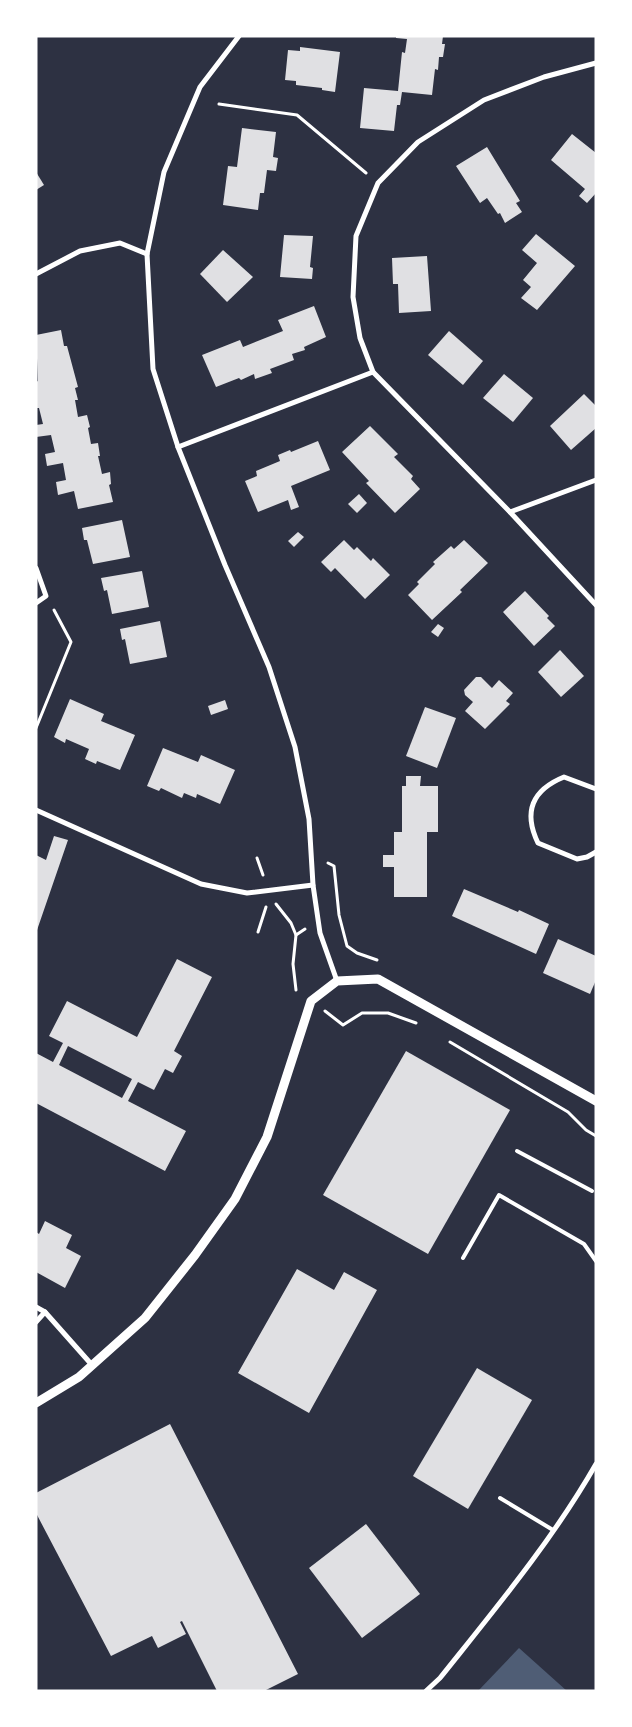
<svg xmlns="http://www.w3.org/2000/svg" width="632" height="1727" font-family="'Open Sans',sans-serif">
	<rect width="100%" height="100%" fill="#2d3142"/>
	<path fill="#4f5d75" d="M519,1648L567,1691H478Z"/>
	<g fill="#e0e0e3" fill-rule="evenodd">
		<path d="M396,36H443L442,44H445L443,57H439L438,70L435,69L432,95L402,92L400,105H397L394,131L360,128L364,88L398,91L402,52L405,53L407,39L396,38Z"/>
		<path d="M300,47L340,52L335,92L322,90V88L296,85V81L285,80L288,50L300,51Z"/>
		<path d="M242,128L276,132L273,157L278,158L276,171L267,170L264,193H260L258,210L223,205L228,166L237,167Z"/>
		<path d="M572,134L596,153V193L587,203L579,196L585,189L551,160Z"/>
		<path d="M487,147L520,201L516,203L522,212L505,223L500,213L498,214L487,198L480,203L456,166Z"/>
		<path d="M36,172L44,185L36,190Z"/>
		<path d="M536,234L575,266L537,310L521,298L531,287L523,280L537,263L522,250Z"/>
		<path d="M284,235L313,236L310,267L313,268L312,279L280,277Z"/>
		<path d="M223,250L253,277L227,302L200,274Z"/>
		<path d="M427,256L431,311L399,313L398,284H393L392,258Z"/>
		<path d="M314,306L326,337L304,347L305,350L292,354L294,360L270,369L272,373L255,379L254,374L241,380L239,378L216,387L202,355L240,340L243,347L283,331L278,320Z"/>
		<path d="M61,330L64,346H67L78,387L75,388L78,400H75L78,417L87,415L90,427L88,428L91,444L98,443L100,456H98L102,474L110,472L111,484L109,485L113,502L78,509L74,491L58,495L56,482L66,480L63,463L47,466L45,454L55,452L51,435L36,437V425L43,424L39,408H36V382L38,381L36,335Z"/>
		<path d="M449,331L483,361L463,385L428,355Z"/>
		<path d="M504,374L533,398L513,422L483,398Z"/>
		<path d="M584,394L596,406V428L571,450L550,426Z"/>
		<path d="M370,426L398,454L394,457L413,476L411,479L420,489L395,513L366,483L369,481L342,452Z"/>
		<path d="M318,441L330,470L291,486L299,507L291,510L288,500L258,512L245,481L257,476L256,471L280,461L278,455L290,450L291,452Z"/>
		<path d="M359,494L367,503L357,513L348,504Z"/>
		<path d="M122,520L130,557L93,564L87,540H84L82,528Z"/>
		<path d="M298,532L304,537L294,547L288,541Z"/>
		<path d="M344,540L354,550L357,547L371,561L373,558L390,575L365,599L335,568L331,572L321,562Z"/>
		<path d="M464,540L488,563L460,590L462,592L432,620L408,595L419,584L417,582L435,564L433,562L451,546L454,549Z"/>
		<path d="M142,571L149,607L112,614L107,590L104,591L101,578Z"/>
		<path d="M525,591L549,616L547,618L555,626L534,646L503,612Z"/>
		<path d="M160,621L167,657L130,664L125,639L122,640L120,629Z"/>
		<path d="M438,624L444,628L438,637L431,632Z"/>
		<path d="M560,650L584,676L561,697L538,672Z"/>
		<path d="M476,677H481L492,688L499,680L513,693L506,701L510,704L485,729L465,711L473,702L465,695L464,690Z"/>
		<path d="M70,699L104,714L101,721L135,735L120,770L97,761L96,764L85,759L89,749L66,739L65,743L54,737Z"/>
		<path d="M225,700L228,709L211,715L208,706Z"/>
		<path d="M425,707L456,718L437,768L406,756Z"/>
		<path d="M163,748L198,762L201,755L235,770L220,804L197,794L196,798L184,793L182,798L161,788L159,791L147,786Z"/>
		<path d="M406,776H421L420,786H438V832H427V897H394V867H383V855H394V832H402V786H406Z"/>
		<path d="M54,836L68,840L36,933V855L46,860Z"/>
		<path d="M464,889L518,912L519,910L549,924L536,954L452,916Z"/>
		<path d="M558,939L596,956V980L590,994L543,973Z"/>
		<path d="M177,959L212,977L174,1051L182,1056L173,1073L165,1069L154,1090L138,1082L128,1101L186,1131L165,1171L36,1103V1053L53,1062L63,1043L49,1036L67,1001L137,1037ZM68,1046L132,1079L122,1098L59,1065Z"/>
		<path d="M406,1051L510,1110L428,1254L323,1195Z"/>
		<path d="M45,1221L72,1235L66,1248L81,1256L65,1288L36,1272V1232L39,1234Z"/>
		<path d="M297,1269L334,1290L344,1272L377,1290L309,1413L238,1373Z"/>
		<path d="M477,1368L532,1400L468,1509L413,1476Z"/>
		<path d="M170,1424L298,1674L264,1691H217L182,1621L180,1622L186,1634L158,1648L152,1636L111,1656L36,1513V1493Z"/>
		<path d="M366,1524L420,1594L362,1638L309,1568Z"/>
	</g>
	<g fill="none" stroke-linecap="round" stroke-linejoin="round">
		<g stroke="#fff" stroke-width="3">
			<path d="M219,104L297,115L366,173"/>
			<path d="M36,728L71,642L54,610"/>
			<path d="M257,858L263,875"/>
			<path d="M328,863L334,866L339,915L347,946L357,953L377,960"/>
			<path d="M276,904L291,923L296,935"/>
			<path d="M258,932L266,907"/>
			<path d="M296,990L293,964L296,935L305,929"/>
			<path d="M325,1011L343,1025L362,1013H388L416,1023"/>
			<path d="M450,1042L568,1112L586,1130L596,1136"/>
		</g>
		<g stroke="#fff" stroke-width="4">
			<path d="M517,1151L592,1191"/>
			<path d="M463,1258L499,1195L584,1244L596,1261"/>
			<path d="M500,1498L553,1530"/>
		</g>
		<g stroke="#fff" stroke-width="5">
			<path d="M239,36L200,87L164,172L147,254L153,369L178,447L225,565L269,667L295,747L309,819L313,885L320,933L337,981"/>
			<path d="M596,63L544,77L484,100L418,142L378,183L356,236L353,297L360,338L373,372L510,512L596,605"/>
			<path d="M36,274L80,251L120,243L147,254"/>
			<path d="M178,447L373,372"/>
			<path d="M510,512L596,480"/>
			<path d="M36,568L46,596L36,603"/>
			<path d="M596,789L564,777C532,790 523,812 538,843L577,859L587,857L596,852"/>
			<path d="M36,810L201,884L247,893L313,885"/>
			<path d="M36,1307L45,1312L92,1365"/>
			<path d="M36,1322L45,1312"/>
			<path d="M426,1691L440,1678C495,1609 552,1541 596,1464"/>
		</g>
		<path stroke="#fff" stroke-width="9" d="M36,1403L79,1377L145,1318L195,1255L235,1199L267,1137L311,1001L337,981L378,979L596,1101"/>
	</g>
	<rect width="632" height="1727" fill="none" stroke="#ffffff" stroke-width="75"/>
</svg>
